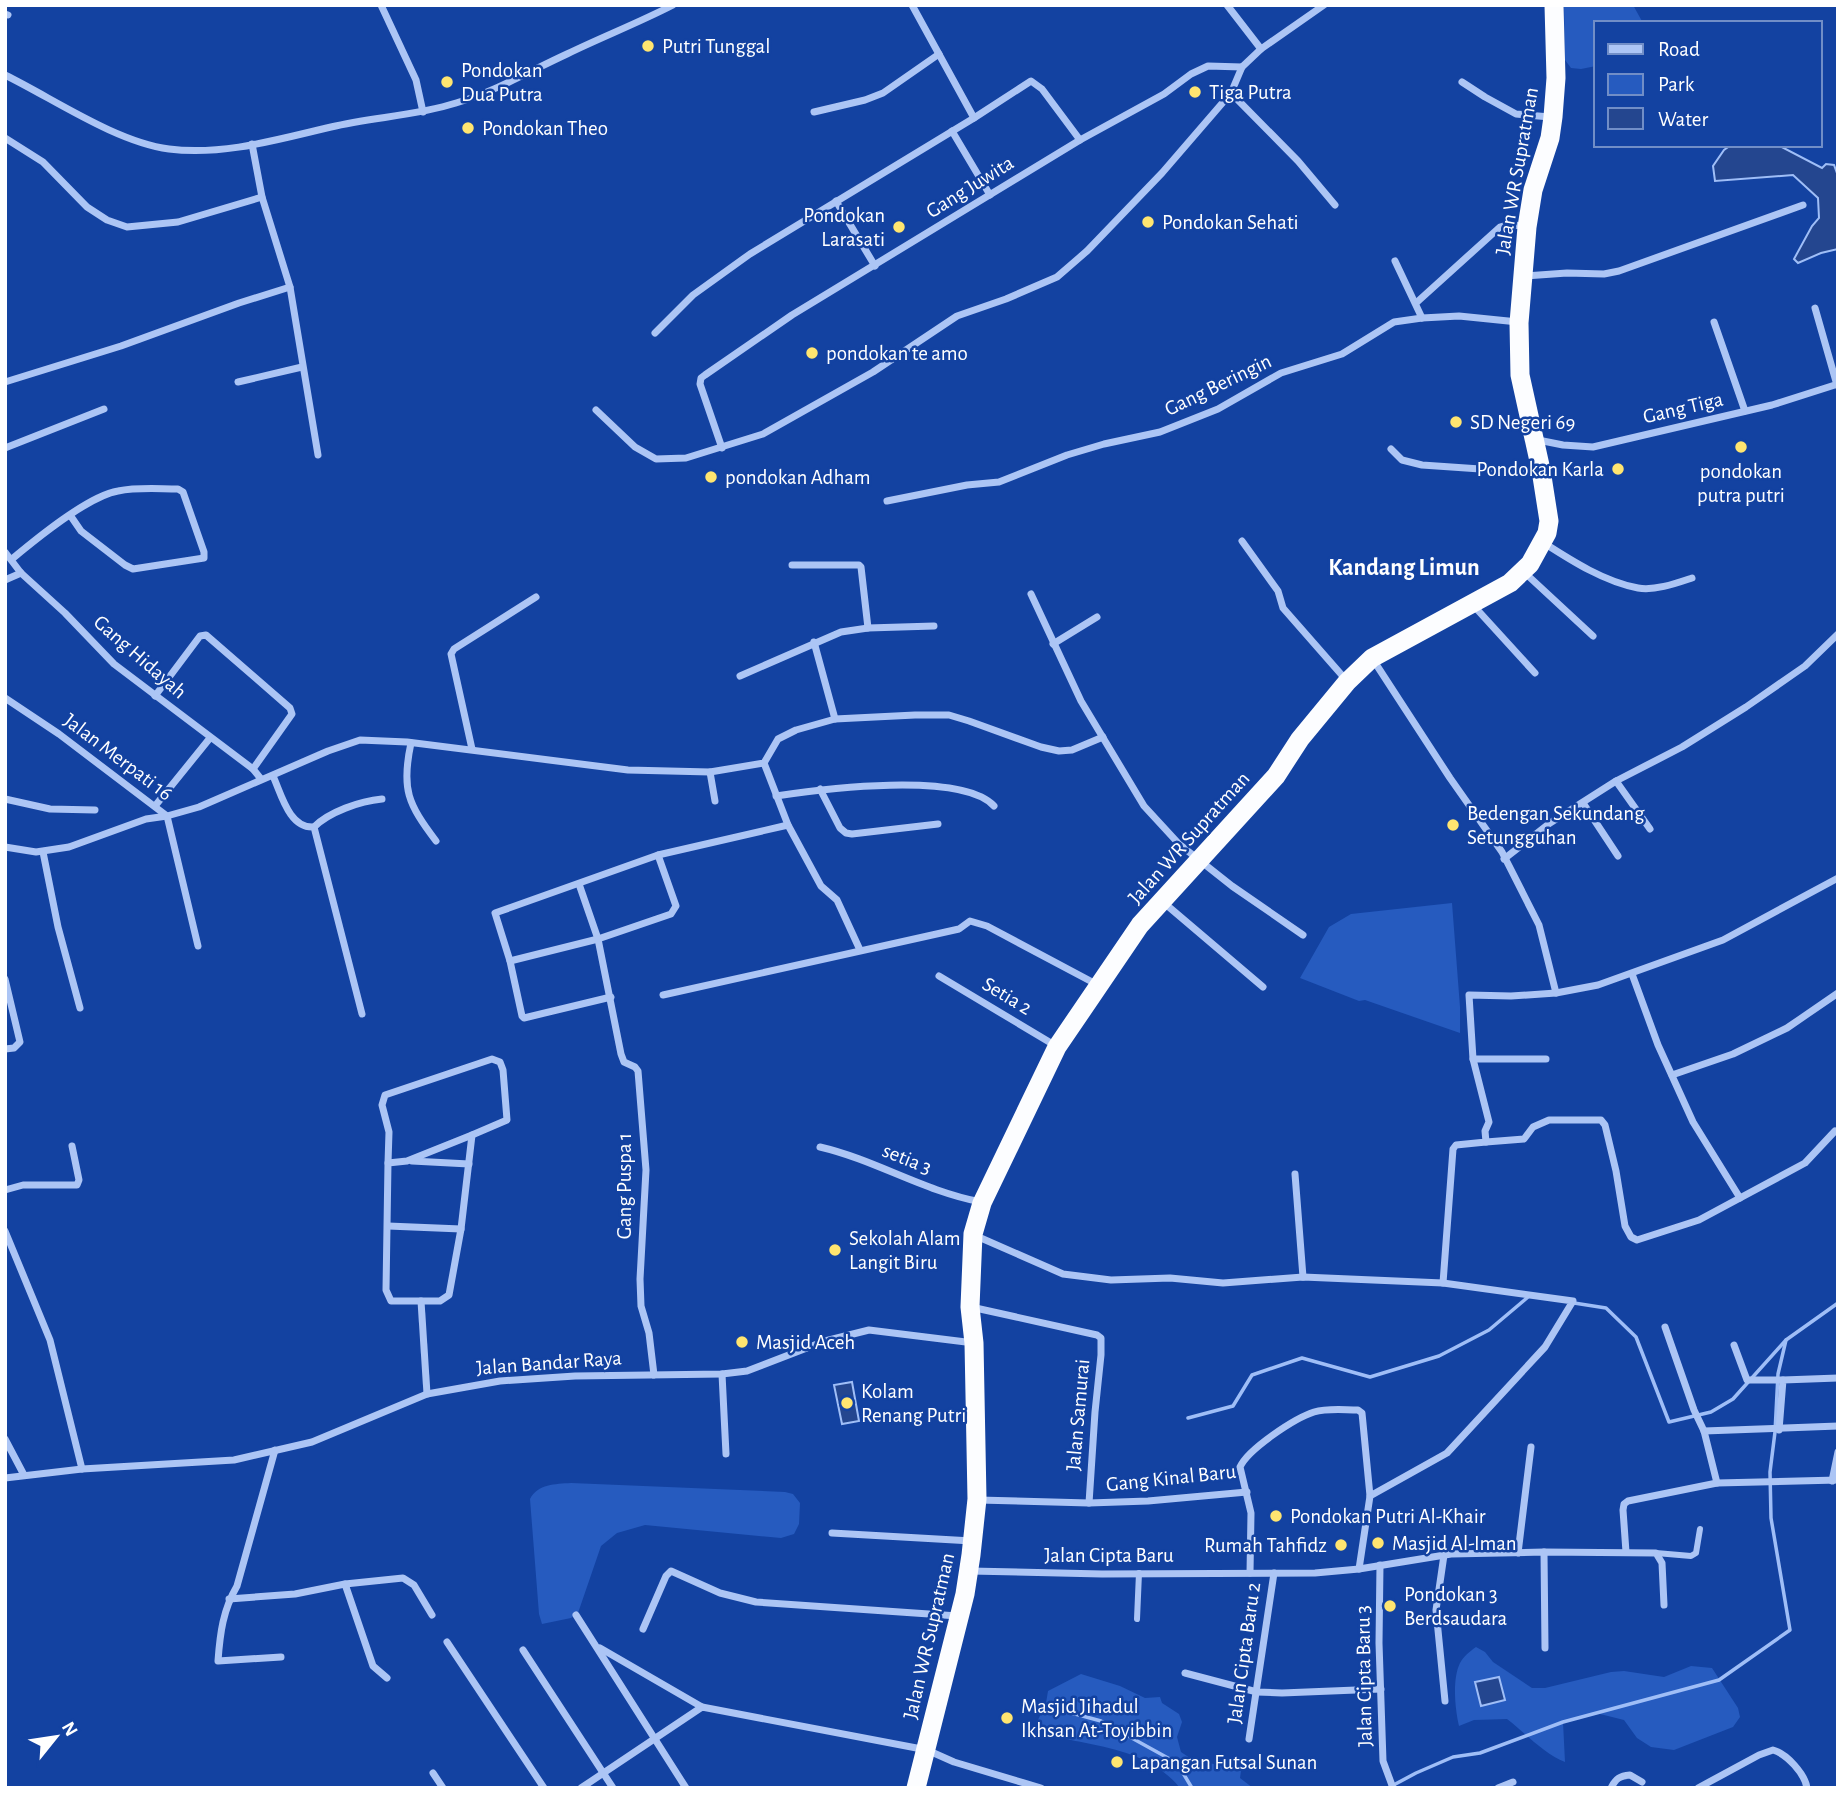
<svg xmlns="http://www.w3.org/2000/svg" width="1843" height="1793" font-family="'Alegreya Sans',sans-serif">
	<rect width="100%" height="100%" fill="#1342a1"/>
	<g fill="#265bbf">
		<path d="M1564,5H1633L1643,23H1596V66L1581,69L1571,68L1565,60Z"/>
		<path d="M1452,903L1460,1007V1033L1365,1000L1359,1001L1300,978L1329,927L1351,914Z"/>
		<path d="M571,1483L785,1492L793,1494L800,1503L799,1524L794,1534L781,1538L645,1525L617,1533L601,1546L578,1613L571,1618L542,1624L539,1614L530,1499C538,1484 555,1484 571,1483Z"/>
		<path d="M1476,1647L1485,1652L1493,1662L1532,1688H1545L1611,1672L1624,1671L1664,1677L1691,1666L1712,1668L1738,1708L1740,1717L1733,1727L1674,1750L1651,1747L1637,1738L1624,1720L1596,1713L1563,1722L1565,1762C1545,1755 1524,1732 1507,1719L1474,1720L1459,1726C1455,1709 1452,1679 1460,1663C1464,1656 1469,1652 1476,1647Z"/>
		<path d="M1081,1674L1120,1686L1145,1698L1160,1697L1162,1703L1179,1714L1182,1722L1177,1737L1181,1752L1190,1758L1241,1771L1240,1778L1253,1788H1180C1157,1759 1121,1750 1086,1743C1067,1739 1050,1738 1037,1722L1046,1703L1048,1691Z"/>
	</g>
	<g fill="#24468f" stroke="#9fbef7" stroke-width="2">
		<path d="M1731,145H1778L1822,168L1826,164L1834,165L1838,176V249L1821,253L1798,263L1794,259L1812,226L1819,218L1818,198L1793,175L1715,181L1713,166L1724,150Z"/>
		<path d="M852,1382L859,1421L842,1424L834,1385Z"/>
		<path d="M1499,1677L1505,1700L1481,1706L1475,1682Z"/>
	</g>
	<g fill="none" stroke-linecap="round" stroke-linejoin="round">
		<g stroke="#9fbef7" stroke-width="3.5">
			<path d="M1574,1303L1606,1308L1636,1337L1669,1422L1711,1412L1733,1399L1786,1340"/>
			<path d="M1188,1418L1233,1406L1252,1375L1302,1358L1370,1377L1439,1356L1489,1330L1528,1297"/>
			<path d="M1026,1703L1053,1708L1101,1721L1177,1763L1192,1788"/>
			<path d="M1388,1788L1416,1773L1453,1757L1480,1753L1563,1722L1719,1680L1790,1630L1771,1518L1770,1472L1775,1432L1778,1374L1786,1340L1838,1303"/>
		</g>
		<g stroke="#acc5f5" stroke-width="6">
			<path d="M1656,1553L1691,1556L1696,1553L1700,1529"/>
			<path d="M1137,1619L1139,1573"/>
		</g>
		<g stroke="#acc5f5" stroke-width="7">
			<path d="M381,5L416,80L423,112"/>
			<path d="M912,5L974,118"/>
			<path d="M1227,5L1261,49"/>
			<path d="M5,14L8,15"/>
			<path d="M5,75C54,99 116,142 169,149C223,156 279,139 331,127C372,117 415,116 456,103C494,92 530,71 567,54C602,37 638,23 673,5"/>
			<path d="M1462,82L1485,97L1516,114L1550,117"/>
			<path d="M1231,93L1298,161L1335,205"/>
			<path d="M814,112L865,100L883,93L939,54"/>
			<path d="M952,131L990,195"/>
			<path d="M5,138L43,162L87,207L107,220L127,227L178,222L262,197"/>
			<path d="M252,144L262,197L290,287L318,455"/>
			<path d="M836,201L875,266"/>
			<path d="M1395,261L1422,318"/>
			<path d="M1525,276L1567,273L1604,274L1619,271L1803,205"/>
			<path d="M1416,303L1500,227L1510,224L1526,227"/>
			<path d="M1815,308L1837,385"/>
			<path d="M1714,322L1745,411"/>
			<path d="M655,333L693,295L750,254L974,118L1031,81L1042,89L1080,140"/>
			<path d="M5,382L121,346L239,303L290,287"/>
			<path d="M238,382L302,367"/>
			<path d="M596,410L635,447L656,459L686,458L763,434L873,372L957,316L1006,299L1057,277L1087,251L1162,173L1231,93L1242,67"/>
			<path d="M1538,440L1563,445L1593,447L1772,405L1838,384"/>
			<path d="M5,448L104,409"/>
			<path d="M722,448L700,384L701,378L705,375L792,315L1080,140L1164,94L1191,74L1208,66L1242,67L1261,49L1324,5"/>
			<path d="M1391,449L1402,460L1422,465L1524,472L1541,470"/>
			<path d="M887,501L967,485L999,482L1067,455L1104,444L1160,432L1218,409L1281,373L1342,354L1394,322L1422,318L1459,316L1518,322"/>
			<path d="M1242,541L1278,591L1283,608L1347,681"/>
			<path d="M1544,543C1572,561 1605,582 1638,588C1655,591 1677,583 1692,578"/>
			<path d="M5,552L21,573L65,613L114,664L253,769L261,779"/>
			<path d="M12,559C36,539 88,496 118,491C138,487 158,489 178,489L183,492L204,552V558L133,569L125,565L81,531L70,515"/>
			<path d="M792,565H859L861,567L868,628"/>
			<path d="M1525,573L1593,636"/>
			<path d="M5,580L21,573"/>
			<path d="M1031,594L1081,701L1144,806L1179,844L1232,886L1303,935"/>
			<path d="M1473,605L1535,673"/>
			<path d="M814,642L835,719"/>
			<path d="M1053,644L1097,617"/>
			<path d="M1372,658L1450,778L1502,852L1539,925L1556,993"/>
			<path d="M740,676L841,632L868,628L934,626"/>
			<path d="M155,696L200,636L206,635L290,708L292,714L253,769"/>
			<path d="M5,698L59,734L167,816L198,946"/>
			<path d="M411,743C401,789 408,804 436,841"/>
			<path d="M472,749L451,654L454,649L536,597"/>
			<path d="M764,763L788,825L821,886L837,900L860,950"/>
			<path d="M710,772L715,801"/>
			<path d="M273,776C281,793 289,829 314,827L362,1014"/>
			<path d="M1616,781L1650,829"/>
			<path d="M820,789L840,828L846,833L852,834L938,824"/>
			<path d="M776,796C822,789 961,771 994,806"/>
			<path d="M5,799L50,809L95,810"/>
			<path d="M1583,803L1618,856"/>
			<path d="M155,806L210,738"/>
			<path d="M314,827C329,812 360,801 382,799"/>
			<path d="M5,847L36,852L69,847L146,819L167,816L199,807L328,751L360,740L407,742L628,770L710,772L764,763L778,739L796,730L835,719L915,715H949L969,721L1041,747L1059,751L1072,750L1103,737"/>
			<path d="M43,852L58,927L80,1008"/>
			<path d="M1504,859L1550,823L1616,781L1682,747L1746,707L1805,666L1838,634"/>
			<path d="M579,884L598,939L621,1054L624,1062L635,1067L638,1071L646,1170L640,1279L641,1306L649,1333L654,1375"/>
			<path d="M1163,902L1263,987"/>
			<path d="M510,961L598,939L671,914L676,906L658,855"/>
			<path d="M1632,974L1658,1045L1693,1122L1740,1198"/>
			<path d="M939,976L1056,1046"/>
			<path d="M5,979L20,1042L14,1048L5,1049"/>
			<path d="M663,995L959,929L970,921L987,926L1096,984"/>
			<path d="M611,997L524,1018L522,1016L510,961L495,913L658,855L788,825"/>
			<path d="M1473,1059H1546"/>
			<path d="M1672,1075L1733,1054L1787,1028L1838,993"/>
			<path d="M472,1135L461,1229L449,1295L440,1301H391L386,1290L388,1163L407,1161Z"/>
			<path d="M1486,1142L1524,1139L1533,1127L1549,1120H1601L1605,1125L1616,1171L1625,1226L1631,1237L1637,1240L1699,1220L1805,1163L1835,1131"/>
			<path d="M820,1147C876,1160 923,1191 981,1202"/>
			<path d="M412,1161L469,1164"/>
			<path d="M388,1163L389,1132L382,1105L385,1095L492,1059L500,1062L503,1070L507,1120L472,1135"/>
			<path d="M1295,1174L1303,1277"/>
			<path d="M5,1190L23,1185H77L79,1180L72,1146"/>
			<path d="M388,1226L461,1229"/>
			<path d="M5,1231L50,1340L82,1469"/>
			<path d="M974,1235L1063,1274L1111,1280L1170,1278L1223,1283L1303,1277L1443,1283L1573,1301L1545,1347L1447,1453L1370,1496L1359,1569"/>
			<path d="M1443,1283L1453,1149L1456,1145L1486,1142L1485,1131L1489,1122L1473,1059L1469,995L1511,996L1556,993L1598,985L1723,940L1838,878"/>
			<path d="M421,1301L427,1394"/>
			<path d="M971,1307L1097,1335L1101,1338V1355L1095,1412L1089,1503"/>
			<path d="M1665,1327L1694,1410L1704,1431L1717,1483"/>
			<path d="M1734,1345L1747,1380H1783"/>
			<path d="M722,1374L726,1454"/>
			<path d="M1779,1430L1783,1380L1838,1378"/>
			<path d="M1704,1431L1838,1426"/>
			<path d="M5,1439L24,1475"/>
			<path d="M275,1450L237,1586C223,1610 220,1633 218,1661L281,1657"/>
			<path d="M5,1478L82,1469L234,1460L312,1442L427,1394L500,1381L575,1376L722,1374L747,1371L825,1341L869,1330L974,1343"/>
			<path d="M1832,1481L1838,1452"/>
			<path d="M978,1500L1089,1503L1148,1501L1247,1492"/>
			<path d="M832,1533L972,1541"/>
			<path d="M1544,1552L1545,1648"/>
			<path d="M1626,1552L1623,1510L1624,1504L1628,1501L1717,1483L1838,1480"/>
			<path d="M1518,1553L1531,1447"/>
			<path d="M1444,1555L1436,1610L1445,1701"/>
			<path d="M1380,1565L1379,1643L1383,1761L1393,1788"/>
			<path d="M970,1571L1102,1574L1315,1573L1359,1569L1451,1554L1544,1552L1656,1553L1662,1563L1664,1605"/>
			<path d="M1250,1573L1251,1513L1240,1467C1248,1449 1295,1418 1314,1412C1328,1408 1343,1410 1358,1410L1362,1413L1370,1496"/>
			<path d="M345,1584L373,1666L387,1678"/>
			<path d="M229,1599L295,1594L345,1584L403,1578L414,1585L432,1615"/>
			<path d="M576,1615L686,1788"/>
			<path d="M643,1629L666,1576L671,1571L720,1593L756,1602L958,1616"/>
			<path d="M447,1642L544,1788"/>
			<path d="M600,1648L702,1707"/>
			<path d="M523,1650L613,1788"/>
			<path d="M1185,1673L1257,1692L1282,1693L1381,1689"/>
			<path d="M1249,1739L1274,1573"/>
			<path d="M433,1773L443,1788"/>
			<path d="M581,1788L702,1707L927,1750L954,1762L1041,1788"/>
			<path d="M1498,1788L1513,1782"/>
			<path d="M1611,1788C1616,1778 1620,1776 1630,1775L1642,1782"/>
			<path d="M1698,1788L1759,1755L1773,1750C1787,1754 1805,1774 1807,1788"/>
		</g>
		<path stroke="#fcfdff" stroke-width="19" d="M916,1788L965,1594L971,1555L977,1499L974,1343L970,1307L973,1234L982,1203L1057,1047L1140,925L1276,776L1300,739L1347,682L1372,658L1510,583L1530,564L1547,533L1549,521L1541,470L1520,375L1519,323L1527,227L1533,190L1550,138L1553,117L1556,78L1554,5"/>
	</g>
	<g fill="#ffe570" stroke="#1342a1" stroke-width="2.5">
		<circle cx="648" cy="46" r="7"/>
		<circle cx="447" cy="82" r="7"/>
		<circle cx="1195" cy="92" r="7"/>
		<circle cx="468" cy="128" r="7"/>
		<circle cx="1148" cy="222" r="7"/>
		<circle cx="899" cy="227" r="7"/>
		<circle cx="812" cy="353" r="7"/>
		<circle cx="1456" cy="422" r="7"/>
		<circle cx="1741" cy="447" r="7"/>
		<circle cx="1618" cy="469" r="7"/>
		<circle cx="711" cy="477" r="7"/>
		<circle cx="1453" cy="825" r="7"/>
		<circle cx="835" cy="1250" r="7"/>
		<circle cx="742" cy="1342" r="7"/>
		<circle cx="847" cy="1403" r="7"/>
		<circle cx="1276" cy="1516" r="7"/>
		<circle cx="1378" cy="1543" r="7"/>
		<circle cx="1341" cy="1545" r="7"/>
		<circle cx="1390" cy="1606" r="7"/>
		<circle cx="1007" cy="1718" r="7"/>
		<circle cx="1117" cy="1762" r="7"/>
	</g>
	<g text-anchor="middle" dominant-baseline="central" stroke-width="5" stroke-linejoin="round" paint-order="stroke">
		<g font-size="21" fill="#fff" stroke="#1342a1" text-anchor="start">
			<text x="662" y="46">Putri Tunggal</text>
			<text x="461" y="70">Pondokan<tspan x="461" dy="24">Dua Putra</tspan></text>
			<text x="1209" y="92">Tiga Putra</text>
			<text x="482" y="128">Pondokan Theo</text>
			<text x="885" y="215" text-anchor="end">Pondokan<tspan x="885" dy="24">Larasati</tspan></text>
			<text x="1162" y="222">Pondokan Sehati</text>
			<text x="826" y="353">pondokan te amo</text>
			<text x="1470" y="422">SD Negeri 69</text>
			<text x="1604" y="469" text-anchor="end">Pondokan Karla</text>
			<text x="1741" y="471" text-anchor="middle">pondokan<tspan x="1741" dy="24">putra putri</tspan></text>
			<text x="725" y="477">pondokan Adham</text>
			<text x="1467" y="813">Bedengan Sekundang<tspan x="1467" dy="24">Setungguhan</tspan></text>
			<text x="849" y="1238">Sekolah Alam<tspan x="849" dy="24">Langit Biru</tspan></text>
			<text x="756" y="1342">Masjid Aceh</text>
			<text x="861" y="1391">Kolam<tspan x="861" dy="24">Renang Putri</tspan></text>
			<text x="1290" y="1516">Pondokan Putri Al-Khair</text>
			<text x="1392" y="1543">Masjid Al-Iman</text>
			<text x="1327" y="1545" text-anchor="end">Rumah Tahfidz</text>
			<text x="1404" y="1594">Pondokan 3<tspan x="1404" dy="24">Berdsaudara</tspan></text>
			<text x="1021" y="1706">Masjid Jihadul<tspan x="1021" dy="24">Ikhsan At-Toyibbin</tspan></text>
			<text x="1131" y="1762">Lapangan Futsal Sunan</text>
		</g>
		<g font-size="21" fill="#fff" stroke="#1342a1">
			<text transform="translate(1517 171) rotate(-80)">Jalan WR Supratman</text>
			<text transform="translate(970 187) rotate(-32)">Gang Juwita</text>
			<text transform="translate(1218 385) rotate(-26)">Gang Beringin</text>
			<text transform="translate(1683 408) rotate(-13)">Gang Tiga</text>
			<text transform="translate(140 657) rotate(41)">Gang Hidayah</text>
			<text transform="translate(118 757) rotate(37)">Jalan Merpati 16</text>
			<text transform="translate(1189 838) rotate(-48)">Jalan WR Supratman</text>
			<text transform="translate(1007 996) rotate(31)">Setia 2</text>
			<text transform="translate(907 1159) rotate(22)">setia 3</text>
			<text transform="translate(624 1186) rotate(-90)">Gang Puspa 1</text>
			<text transform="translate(549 1363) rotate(-4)">Jalan Bandar Raya</text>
			<text transform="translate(1078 1415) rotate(-85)">Jalan Samurai</text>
			<text transform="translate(1171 1478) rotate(-6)">Gang Kinal Baru</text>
			<text x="1109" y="1555">Jalan Cipta Baru</text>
			<text transform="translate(929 1636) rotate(-77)">Jalan WR Supratman</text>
			<text transform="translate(1244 1653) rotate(-82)">Jalan Cipta Baru 2</text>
			<text transform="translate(1364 1676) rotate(-91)">Jalan Cipta Baru 3</text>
		</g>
		<g font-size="24" font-weight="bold" fill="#fff" stroke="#1342a1">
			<text x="1404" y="568">Kandang Limun</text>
		</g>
	</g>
	<rect width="1843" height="1793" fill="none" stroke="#ffffff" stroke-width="14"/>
	<rect x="1594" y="21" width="228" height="126" fill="#1342a1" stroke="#718ec7" stroke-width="2"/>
	<rect x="1608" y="44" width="35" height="10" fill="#acc5f5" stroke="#718ec7" stroke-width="2"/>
	<text x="1658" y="56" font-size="21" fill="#ffffff">Road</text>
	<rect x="1608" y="74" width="35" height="21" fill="#265bbf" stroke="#718ec7" stroke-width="2"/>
	<text x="1658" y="91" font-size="21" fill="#ffffff">Park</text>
	<rect x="1608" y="108" width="35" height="21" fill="#24468f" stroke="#718ec7" stroke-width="2"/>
	<text x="1658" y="126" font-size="21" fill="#ffffff">Water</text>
	<g transform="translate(56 1737) rotate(60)" stroke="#1342a1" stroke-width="5" paint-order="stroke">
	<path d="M0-5L12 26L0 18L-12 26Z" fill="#ffffff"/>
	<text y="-10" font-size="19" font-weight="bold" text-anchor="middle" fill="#ffffff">N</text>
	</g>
</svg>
